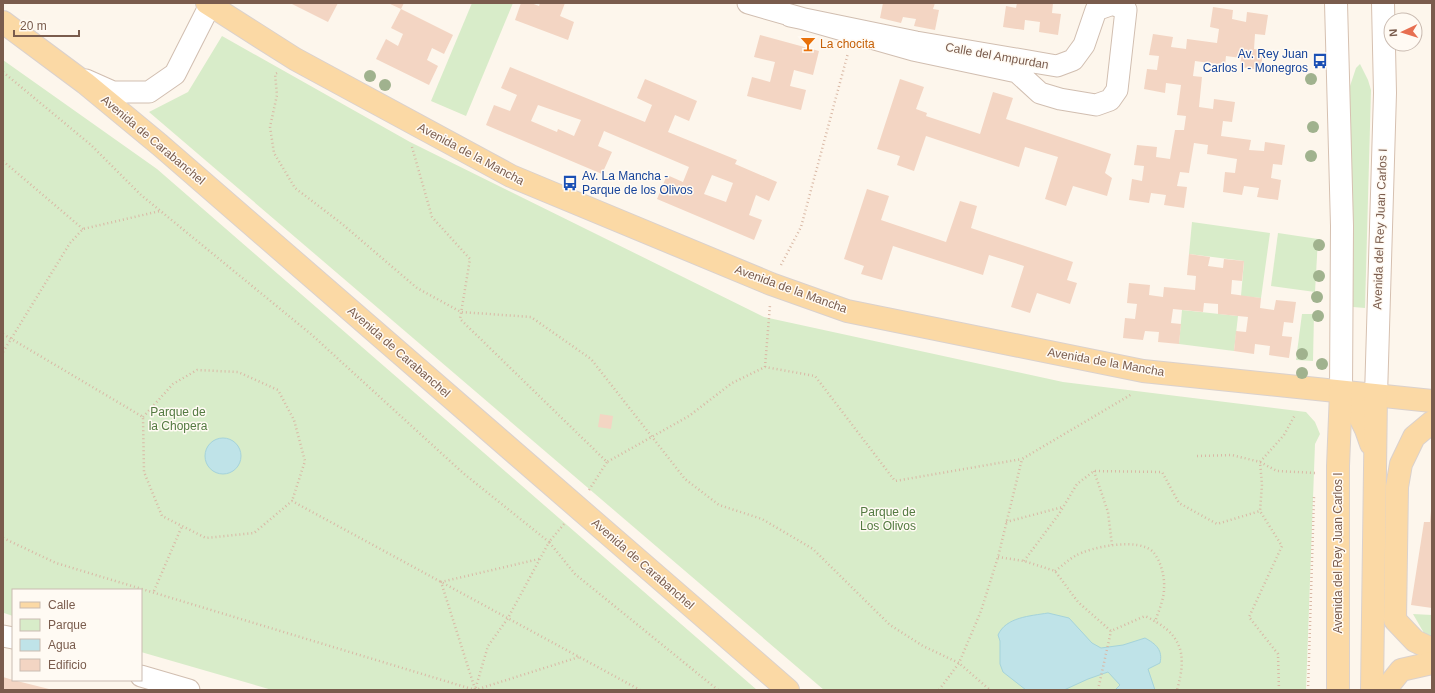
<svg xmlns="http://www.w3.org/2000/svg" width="1435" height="693" font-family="Helvetica,sans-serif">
	<rect width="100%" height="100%" fill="#fdf6ec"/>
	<g fill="#d8ecc9">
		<path d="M472,3H513L466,116L431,101Z"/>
		<path d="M222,36L410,142L764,317L1063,382L1306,412L1315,422L1320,434L1315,444L1306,690H824L149,112L188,92Z"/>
		<path d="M3,60L157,169L757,690H272L141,652V590H13V616L4,613Z"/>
		<path d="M1360,64L1368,80L1371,90L1365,308L1353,307L1349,89L1356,68Z"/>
		<path d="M1192,222L1270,233L1261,298L1241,296L1244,261L1189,254Z"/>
		<path d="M1278,233L1318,239L1315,292L1271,286Z"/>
		<path d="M1182,310L1238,316L1234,351L1179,344Z"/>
		<path d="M1302,314H1314L1313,361L1296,360Z"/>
		<path d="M1413,614L1432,615V641L1428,640Z"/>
	</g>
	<g fill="#bfe3e8" stroke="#a5d3da">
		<circle cx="223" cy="456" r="18"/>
		<path d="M1048,613L1069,618L1092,643L1101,648L1123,645L1145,638C1156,644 1163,650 1160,663L1148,669L1155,690H1115L1120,685L1108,672L1088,679L1064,690H1026L1003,672L1000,664V641L998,635C1006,617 1030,616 1048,613Z"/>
	</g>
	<g fill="#f3d5c3" fill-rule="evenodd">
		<path d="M290,3H338L328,22Z"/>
		<path d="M388,3H404L401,9Z"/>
		<path d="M521,3H531L539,6L540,3H565L560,16L574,22L568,40L515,20Z"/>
		<path d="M883,3H935L933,9L939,10L935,30L914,26L916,19L903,17L901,23L880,18Z"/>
		<path d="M1017,3H1053L1052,13L1061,14L1058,35L1039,32L1040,22L1025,20L1024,30L1003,27L1006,6L1016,8Z"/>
		<path d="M1213,7L1233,10L1232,19L1246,22L1247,12L1268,15L1265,35L1255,34L1254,49L1263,50L1261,70L1240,67L1241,58L1226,56L1225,65L1195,61L1193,76L1202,77L1199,107L1213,109L1214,99L1235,102L1232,122L1223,121L1221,136L1251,140L1249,150L1264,151L1265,142L1285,145L1282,165L1273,164L1271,178L1281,180L1278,200L1257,197L1259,188L1244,186L1242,195L1223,192L1225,172L1235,173L1237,159L1207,154L1208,145L1194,143L1189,173L1180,172L1177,186L1187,187L1184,208L1164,205L1166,195L1151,193L1149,203L1129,200L1132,179L1142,181L1144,166L1134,165L1137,145L1157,147L1156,157L1170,159L1175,130H1184L1186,116L1177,115L1181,85L1166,83L1165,93L1144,89L1147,69L1157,70L1159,56L1149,55L1153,34L1173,37L1171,47L1186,49L1187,39L1217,43L1219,29L1210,27Z"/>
		<path d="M401,9L453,35L444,54L432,48L427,60L438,66L429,85L376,59L386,39L398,46L403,34L391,28Z"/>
		<path d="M760,35L819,51L813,75L794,70L790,86L806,90L801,110L747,96L752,77L770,82L775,62L754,57Z"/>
		<path d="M510,67L645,122L652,105L637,98L645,79L697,101L689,121L675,115L668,132L737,160L735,164L777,182L769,201L756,195L749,215L762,220L754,240L657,199L667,175L683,182L689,167L604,131L598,146L612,152L602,174L486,125L494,105L510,111L517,95L501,88ZM538,105L581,120L574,136L558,129L557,132L531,121ZM712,175L733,183L726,202L704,194Z"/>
		<path d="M900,79L924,87L916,109L927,113L926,116L980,134L993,92L1013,98L1006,119L1111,154L1105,173L1112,178L1107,196L1073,186L1066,206L1045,199L1058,157L1025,147L1019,167L926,136L914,171L897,165L900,156L877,149Z"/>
		<path d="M867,189L889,196L881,220L946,242L960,201L977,206L971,228L1073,262L1067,280L1077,283L1070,304L1037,293L1030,313L1011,307L1024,266L989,255L983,275L893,246L882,280L861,274L864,266L844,259Z"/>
		<path d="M1189,254L1210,257L1208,266L1223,268L1224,259L1244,261L1242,281L1232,280L1231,294L1261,298L1260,308L1274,310L1276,300L1296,302L1293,323L1284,322L1282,336L1292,337L1289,358L1269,355L1270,346L1255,344L1254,354L1234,351L1236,331L1246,332L1248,317L1218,314V304L1204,303L1203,312L1173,309L1171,323L1181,324L1179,344L1158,342L1159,332L1145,331L1143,340L1123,338L1125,318L1135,319L1137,304L1127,303L1129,283L1150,285L1149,295L1163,297L1164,287L1195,290L1196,276L1187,275Z"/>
		<path d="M600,414L613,416L611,429L598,427Z"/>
		<path d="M1431,511H1432V608L1411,605L1424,522H1430Z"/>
		<path d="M3,677L13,680L53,690H3Z"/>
	</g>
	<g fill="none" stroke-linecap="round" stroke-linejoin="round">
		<defs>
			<g id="street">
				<path d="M748,3L913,50L1017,72L1040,93L1060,99L1096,105L1110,100L1117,90L1126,10L1113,4L1096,10L1084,45L1073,60L1057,66L916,42L790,16"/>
				<path d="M86,80L113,92H149L175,74L211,3"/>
				<path d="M3,636L13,638"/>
				<path d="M141,676L189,690"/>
			</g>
			<g id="secondary">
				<path d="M1336,3L1342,226L1341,392"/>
				<path d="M1376,396L1385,93L1383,3"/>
			</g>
			<g id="primary">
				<path d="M207,3L295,59L511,176L771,284L847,311L1143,371L1432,401"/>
				<path d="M3,22L85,83L160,145L788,690"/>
				<path d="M1341,392C1356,407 1365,423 1371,444"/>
				<path d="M1432,422L1414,437L1401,464L1397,487L1395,620L1415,641L1432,649"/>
				<path d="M1338,690V466L1341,392"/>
				<path d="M1372,690L1376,396"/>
				<path d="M1385,690L1401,670L1432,663"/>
			</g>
		</defs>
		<use href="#street" stroke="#d1beb0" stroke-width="23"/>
		<use href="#secondary" stroke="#d6c0b0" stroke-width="24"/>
		<use href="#primary" stroke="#dad1cd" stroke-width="24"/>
		<g stroke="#d9b8a5" stroke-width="2.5" stroke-dasharray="1 3" stroke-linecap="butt">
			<path d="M3,72L91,145L141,195L312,335L463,473L549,542L508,618L488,646L475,690"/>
			<path d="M277,73L275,74L277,95L270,127L274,153L295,188L341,223L417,288L461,312L531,317L591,359L685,479L719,505L762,519L813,549L890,625L923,646L959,663L981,611L998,557L1022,459L1132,394"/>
			<path d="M412,147L432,217L470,259L460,319L607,462L689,416L732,383L765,367L815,376L895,481L1022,459"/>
			<path d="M3,161L83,229"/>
			<path d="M781,265L801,227L848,53"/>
			<path d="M3,334L143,417L144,472L162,516L206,538L254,533L292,501L640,690"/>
			<path d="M3,352L70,243L83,229L160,211"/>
			<path d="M765,367L770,305"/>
			<path d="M143,417L173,384L197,370L238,372L278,390L294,420L305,461L292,501"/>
			<path d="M1197,456L1232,455L1260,462L1284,435L1295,415"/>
			<path d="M1094,471L1108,512L1112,545"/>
			<path d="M589,490L607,462"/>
			<path d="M1006,522L1063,507"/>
			<path d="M564,524L549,542L575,574L718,690"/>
			<path d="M3,538L56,563L475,690L579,657"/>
			<path d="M998,557L1024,561L1055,571L1078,602L1111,631L1145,616C1181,633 1188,652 1177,690"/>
			<path d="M1024,561L1059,514L1077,484L1094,471L1162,472L1179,503L1217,524L1260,511"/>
			<path d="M1055,571C1062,566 1068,560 1075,556C1090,547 1139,537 1153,552C1161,561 1165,577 1164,589C1164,600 1158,612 1155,622"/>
			<path d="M154,591L182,526"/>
			<path d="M475,689L441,582L539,559"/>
			<path d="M939,690L959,663L990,690"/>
			<path d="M1098,690L1111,631"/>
			<path d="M1279,690L1278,654L1249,617L1282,546L1260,511L1262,485L1260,462L1277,471L1316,473"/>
			<path d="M1308,690L1314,497"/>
		</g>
		<use href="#street" stroke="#fff" stroke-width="21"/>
		<use href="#secondary" stroke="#fff" stroke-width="22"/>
		<use href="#primary" stroke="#fbd9a5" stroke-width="22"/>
	</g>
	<g fill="#a0b28e">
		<circle cx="370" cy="76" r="6"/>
		<circle cx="1311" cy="79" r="6"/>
		<circle cx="385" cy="85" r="6"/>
		<circle cx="1313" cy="127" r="6"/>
		<circle cx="1311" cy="156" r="6"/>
		<circle cx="1319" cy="245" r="6"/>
		<circle cx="1319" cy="276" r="6"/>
		<circle cx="1317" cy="297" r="6"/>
		<circle cx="1318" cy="316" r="6"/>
		<circle cx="1302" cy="354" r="6"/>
		<circle cx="1322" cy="364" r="6"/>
		<circle cx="1302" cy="373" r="6"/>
	</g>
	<defs>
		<symbol id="bar-bare" viewBox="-9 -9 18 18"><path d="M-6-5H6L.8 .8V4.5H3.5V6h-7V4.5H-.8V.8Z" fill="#e8710a" stroke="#fffaf3" stroke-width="2.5" paint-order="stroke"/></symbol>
		<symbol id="bus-bare" viewBox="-9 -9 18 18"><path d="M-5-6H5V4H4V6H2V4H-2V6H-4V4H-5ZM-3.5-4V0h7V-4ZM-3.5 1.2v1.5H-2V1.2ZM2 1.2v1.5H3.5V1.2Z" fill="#1a4fb4" stroke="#fffaf3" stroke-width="2.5" paint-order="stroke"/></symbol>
	</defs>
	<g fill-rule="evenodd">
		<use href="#bar-bare" x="797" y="33" width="22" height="22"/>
		<use href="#bus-bare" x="1309" y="50" width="22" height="22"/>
		<use href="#bus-bare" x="559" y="172" width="22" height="22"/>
	</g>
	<g text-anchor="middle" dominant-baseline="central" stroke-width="3" stroke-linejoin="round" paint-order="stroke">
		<g font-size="12" fill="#c56008" stroke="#fffaf3" text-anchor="start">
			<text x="820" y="44">La chocita</text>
		</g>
		<g font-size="12" fill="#164399" stroke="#fffaf3" text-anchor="end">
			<text x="1308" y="54">Av. Rey Juan<tspan x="1308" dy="14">Carlos I - Monegros</tspan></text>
			<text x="582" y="176" text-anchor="start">Av. La Mancha -<tspan x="582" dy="14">Parque de los Olivos</tspan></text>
		</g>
		<g font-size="12" fill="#7a5c4d" stroke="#fffaf3">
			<text transform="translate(997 56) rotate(10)">Calle del Ampurdan</text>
			<text transform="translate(153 140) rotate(40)">Avenida de Carabanchel</text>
			<text transform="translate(471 154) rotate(28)">Avenida de la Mancha</text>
			<text transform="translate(1380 229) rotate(-88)">Avenida del Rey Juan Carlos I</text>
			<text transform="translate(791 289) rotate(20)">Avenida de la Mancha</text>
			<text transform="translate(399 352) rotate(41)">Avenida de Carabanchel</text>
			<text transform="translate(1106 362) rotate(10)">Avenida de la Mancha</text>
			<text transform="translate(1338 553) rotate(-90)">Avenida del Rey Juan Carlos I</text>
			<text transform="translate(643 564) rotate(41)">Avenida de Carabanchel</text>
		</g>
		<g font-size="12" fill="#537a41" stroke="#fffaf3">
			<text x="178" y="412">Parque de<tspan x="178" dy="14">la Chopera</tspan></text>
			<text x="888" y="512">Parque de<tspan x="888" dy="14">Los Olivos</tspan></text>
		</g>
	</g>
	<rect width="1435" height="693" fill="none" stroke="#7a5c4d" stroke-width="8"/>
	<rect x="12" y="589" width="130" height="92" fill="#fffaf3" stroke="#cabbb1"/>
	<rect x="20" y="602" width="20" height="6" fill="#fbd9a5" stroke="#cabbb1"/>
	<text x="48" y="609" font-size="12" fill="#7a5c4d">Calle</text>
	<rect x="20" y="619" width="20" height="12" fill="#d8ecc9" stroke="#cabbb1"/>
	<text x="48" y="629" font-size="12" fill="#7a5c4d">Parque</text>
	<rect x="20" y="639" width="20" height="12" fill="#bfe3e8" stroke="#cabbb1"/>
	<text x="48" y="649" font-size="12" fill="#7a5c4d">Agua</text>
	<rect x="20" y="659" width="20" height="12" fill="#f3d5c3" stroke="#cabbb1"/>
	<text x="48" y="669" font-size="12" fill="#7a5c4d">Edificio</text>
	<g transform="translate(1403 32) rotate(266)"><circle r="19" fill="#fffaf3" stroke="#cabbb1"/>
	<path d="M0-3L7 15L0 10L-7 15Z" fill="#e76f51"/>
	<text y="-6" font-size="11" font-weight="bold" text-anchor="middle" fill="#7a5c4d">N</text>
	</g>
	<path d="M14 30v6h65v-6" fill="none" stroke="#7a5c4d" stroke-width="2"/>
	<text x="20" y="30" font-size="12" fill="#7a5c4d" stroke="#fffaf3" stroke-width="3" paint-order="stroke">20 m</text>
</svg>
